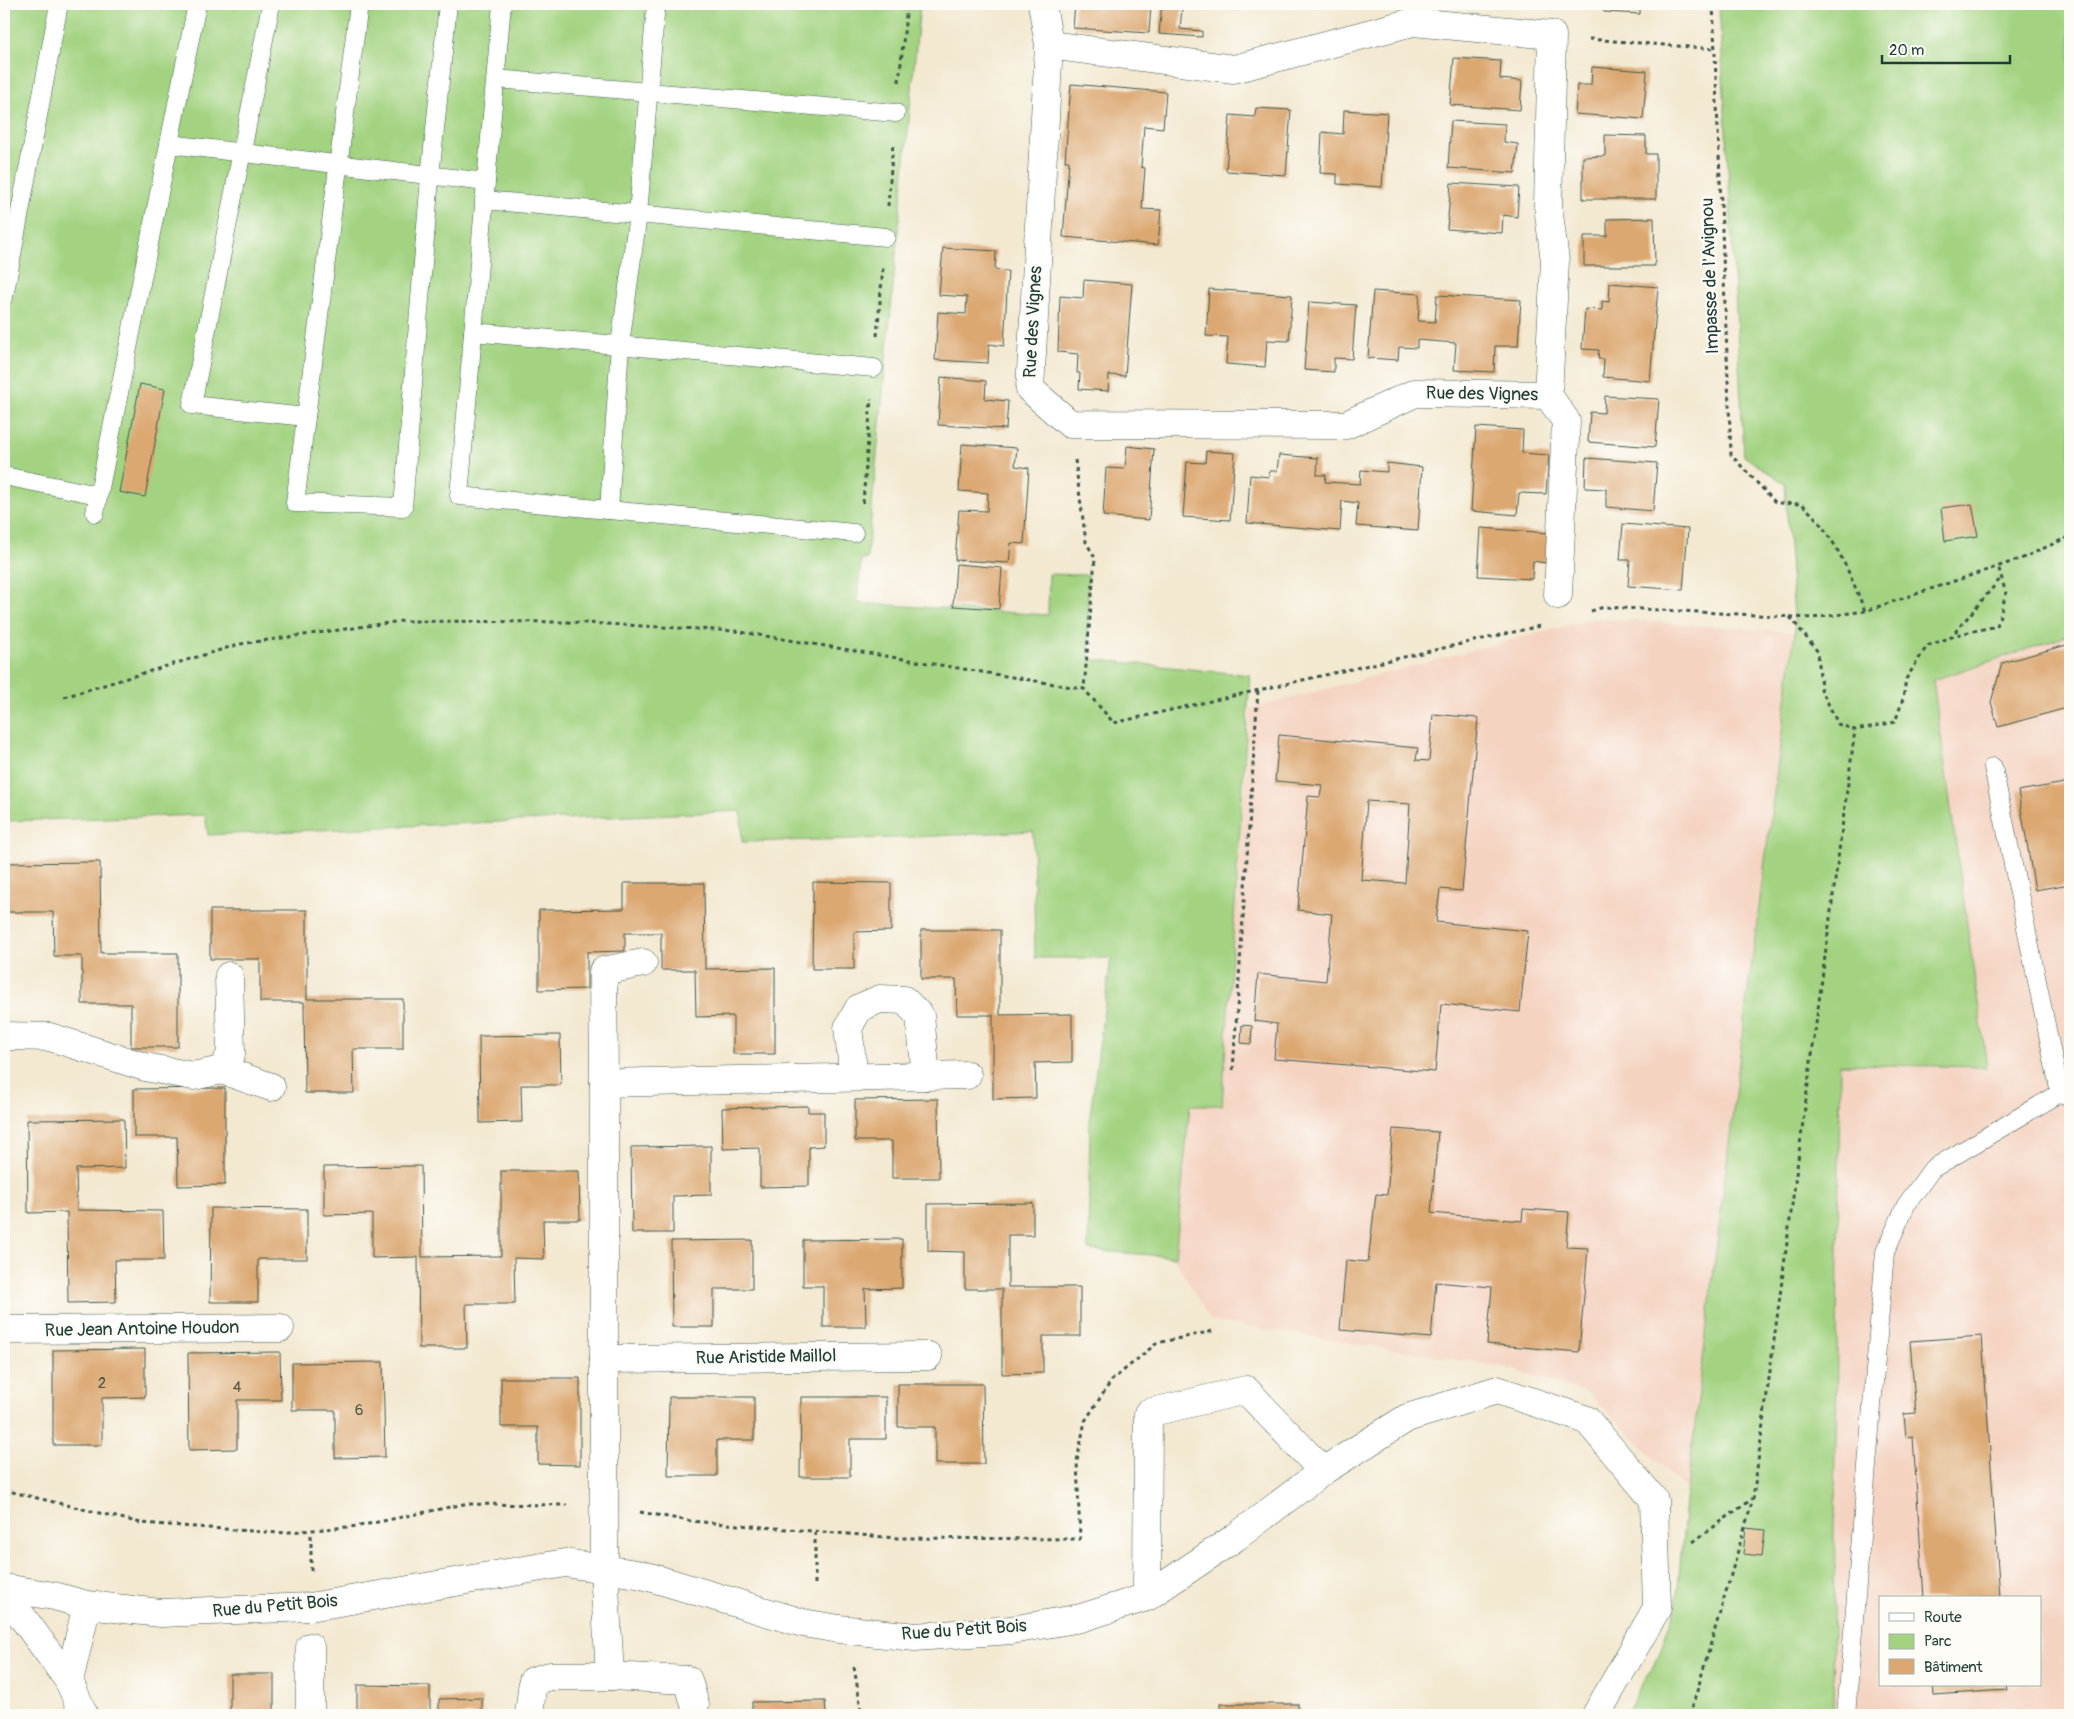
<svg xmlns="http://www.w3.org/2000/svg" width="2074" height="1719" font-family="Pangolin,sans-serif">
	<rect width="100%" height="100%" fill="#fdfcf7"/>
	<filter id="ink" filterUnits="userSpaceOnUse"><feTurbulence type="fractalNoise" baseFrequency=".02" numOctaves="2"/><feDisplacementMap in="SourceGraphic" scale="10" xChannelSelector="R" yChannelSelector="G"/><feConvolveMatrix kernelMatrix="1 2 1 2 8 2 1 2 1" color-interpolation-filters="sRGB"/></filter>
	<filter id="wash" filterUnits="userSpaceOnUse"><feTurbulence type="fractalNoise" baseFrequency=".0096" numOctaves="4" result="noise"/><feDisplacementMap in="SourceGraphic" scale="20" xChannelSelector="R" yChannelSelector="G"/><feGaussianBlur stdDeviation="1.12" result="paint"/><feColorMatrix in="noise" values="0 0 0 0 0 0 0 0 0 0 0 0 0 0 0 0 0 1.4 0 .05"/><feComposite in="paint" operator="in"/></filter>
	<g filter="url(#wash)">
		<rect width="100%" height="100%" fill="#f3e8d0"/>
		<g fill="#f4d3c1" fill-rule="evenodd">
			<path d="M1595,618L1795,632L1744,1021L1687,1491L1588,1393L1505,1367L1211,1321L1175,1260L1190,1105H1222L1250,709Z"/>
			<path d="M2070,635V1715H1833L1840,1063L1987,1067L1933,679ZM1880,1598H2040V1685H1880Z"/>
		</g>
		<g fill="#a3d381" stroke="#61885a">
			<path d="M4,4H920L867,559H861L857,603L1048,615L1049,574L1088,575L1089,659L1250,675L1222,1105H1190L1175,1257L1088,1250L1090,1115L1111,958H1035L1033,831L894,838L742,842L741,811L208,835L205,815L4,821Z"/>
			<path d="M1719,4H2070V635L1933,680L1987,1067L1840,1064L1833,1715H1625L1657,1659L1676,1607L1687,1491L1744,1021L1795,632L1785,484L1744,456Z"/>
		</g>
		<g id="blocks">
			<g fill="#dca872" fill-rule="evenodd">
				<path d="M1075,4H1151L1149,33L1073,28Z"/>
				<path d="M1162,4H1204V9L1182,8L1180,29L1202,31V37L1159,34Z"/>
				<path d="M1605,4H1640V14L1604,12Z"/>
				<path d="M1648,4H1666V6Z"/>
				<path d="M1454,58L1501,61L1500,79L1522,81L1520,110L1450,105Z"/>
				<path d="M1592,67L1647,71L1643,119L1575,114L1577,85H1591Z"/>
				<path d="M1071,84L1166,92L1163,128L1144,126L1141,167L1145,168L1142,209L1161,210L1158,245L1063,237L1069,161H1065Z"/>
				<path d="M1256,108L1291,110L1286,175L1226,171L1230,115L1255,117Z"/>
				<path d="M1344,110L1387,113L1382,187L1337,184V174L1320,173L1322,132L1343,134Z"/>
				<path d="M1451,121L1505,124L1504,142L1518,144L1515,173L1448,168Z"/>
				<path d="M1605,135L1646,136V154H1656V199H1583V157L1605,156Z"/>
				<path d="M1451,183L1519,187L1517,217L1503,215L1502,233L1447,229Z"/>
				<path d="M1654,218L1655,266H1584V236H1607V219Z"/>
				<path d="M943,248L996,251L995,270L1008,271L1004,346L989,344L988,363L935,360L938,312L966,314L967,297L939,295Z"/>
				<path d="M1084,280L1132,284L1125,376L1109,375L1108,391L1079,389L1080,373H1077L1078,354L1058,352L1060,296L1083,298Z"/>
				<path d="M1610,283L1658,287L1650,381L1603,377L1604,359H1598L1599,350L1582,349L1585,309L1602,310V301L1609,302Z"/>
				<path d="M1209,289L1292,295L1289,341L1267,340L1265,367L1226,364L1228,337L1206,336Z"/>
				<path d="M1373,291L1420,294L1418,321L1435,322L1437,295L1521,300L1518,346H1495L1494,372L1454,370L1456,343L1417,340V348L1399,347L1398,360L1368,358Z"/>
				<path d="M1309,302L1356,305L1352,359L1334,358V372L1304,370Z"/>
				<path d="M941,377L986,381L985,399L1008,401L1006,429L938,425Z"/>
				<path d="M140,384L165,389L145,497L119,492Z"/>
				<path d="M1605,396L1659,399L1655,447L1588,442L1590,412L1604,413Z"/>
				<path d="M1476,427L1523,430L1522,453L1549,455L1546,494L1519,493L1517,515L1471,511Z"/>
				<path d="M962,444L1017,448L1015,466L1029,468L1024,544L1011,543L1009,563L955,560L959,510L987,511L988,493L959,491Z"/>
				<path d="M1127,446L1154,449L1149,520L1103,516L1106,468L1125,469Z"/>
				<path d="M1206,451L1235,453L1230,520L1183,517L1187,462L1205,463Z"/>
				<path d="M1279,455L1318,458L1317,475H1326L1325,482L1360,484L1361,470L1387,472V463L1422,467L1418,531L1356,526L1358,503L1342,501L1340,531L1247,523L1250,475L1269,477L1270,471H1277Z"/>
				<path d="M1586,458L1657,463L1653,511L1606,507V489L1585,488Z"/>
				<path d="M1972,504L1978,536L1945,541L1941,508Z"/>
				<path d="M1623,524L1688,529L1683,590L1628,586L1630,560H1620Z"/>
				<path d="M1481,528L1549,533L1546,563L1533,561L1532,579L1478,576Z"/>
				<path d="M956,564L1002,568L999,609L953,606Z"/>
				<path d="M2070,644V707L1998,727L1991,702L2002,663Z"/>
				<path d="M1433,714L1478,718L1462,891L1440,889L1436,922L1528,931L1520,1012L1441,1004L1435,1072L1274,1059L1277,1024L1254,1021L1258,974L1326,981L1332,914L1298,910L1308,796L1320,797L1322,785L1275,781L1279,735L1418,748L1416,760L1429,761ZM1367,801L1410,804L1405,883L1361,880Z"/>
				<path d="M2070,782V884L2035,890L2018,791Z"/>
				<path d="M100,862L101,953H178V1047H131V1004H82V956H54L53,912H4L5,863Z"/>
				<path d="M813,882L891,883V931L854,932V969H812Z"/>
				<path d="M624,883H704L705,969L775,968V1054H733V1016L696,1017L695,970H661V933H625V951L587,952V989L539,990V910L624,909Z"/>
				<path d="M210,910H307V999H403V1049H353L354,1093H305L304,1002H260V959H210Z"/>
				<path d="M921,930H1000V1015L1072,1014V1062L1035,1063L1036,1098L993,1099V1015H957L956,979H921Z"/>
				<path d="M1242,1025L1252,1026L1251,1044L1241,1043Z"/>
				<path d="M560,1035L561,1085H521L522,1122L480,1123L479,1036Z"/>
				<path d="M225,1088V1185L178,1186L177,1137H134V1089Z"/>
				<path d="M938,1099L939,1178H892V1141H855V1100Z"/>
				<path d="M808,1106V1112H824V1146L809,1147V1186L760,1187V1148L723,1149L722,1108Z"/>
				<path d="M124,1119L125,1168L76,1169L77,1210L163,1211L164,1260H115L116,1302L68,1303L67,1212L28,1213L27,1120Z"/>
				<path d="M1393,1129L1438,1132L1431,1213L1522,1221L1523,1209L1569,1212L1566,1247L1588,1248L1579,1352L1487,1344L1492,1287L1436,1282L1431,1338L1340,1330L1346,1260L1368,1262L1376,1194L1387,1195Z"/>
				<path d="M711,1146V1195L673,1196V1233H632L631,1147Z"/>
				<path d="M421,1166L422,1257L501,1256V1171H579L580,1220H543L544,1259L514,1258L515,1304H466L467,1348H419L418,1257L372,1258V1214L324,1215V1167Z"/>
				<path d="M1033,1203V1235H1008V1287H1080V1336H1043V1373L1002,1374V1289H965V1252L928,1251V1204Z"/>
				<path d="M211,1208L307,1209V1259H258V1302H210Z"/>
				<path d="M902,1239V1288L865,1289L866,1327H823V1286H803V1240Z"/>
				<path d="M752,1240V1289H714V1327H672L671,1241Z"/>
				<path d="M1982,1336L2000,1598H1924L1913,1437L1906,1438L1904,1414L1916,1413L1910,1341Z"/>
				<path d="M145,1349V1397L102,1398V1445H53V1350Z"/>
				<path d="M280,1352L281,1400H237V1449L189,1450L188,1353Z"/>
				<path d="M383,1362L385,1457L335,1458V1410H292V1363Z"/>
				<path d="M501,1378H580V1465L538,1464V1427H501Z"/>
				<path d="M898,1384H983L984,1464H935V1427H898Z"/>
				<path d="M669,1397H754V1440H717V1476H668Z"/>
				<path d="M801,1397H886V1439H850V1477H800Z"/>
				<path d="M1746,1528L1765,1530L1762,1556L1743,1554Z"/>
				<rect x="230" y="1674" width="44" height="41"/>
				<path d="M357,1685L430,1686V1715H357Z"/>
				<path d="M1933,1685H2006L2007,1690L1934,1695Z"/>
				<path d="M482,1698V1715H439V1699Z"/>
				<path d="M825,1701L826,1715H752V1702Z"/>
				<rect x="1220" y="1704" width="78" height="11"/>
			</g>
		</g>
	</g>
	<g filter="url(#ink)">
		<use href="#blocks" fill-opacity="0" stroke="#3f574b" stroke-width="1"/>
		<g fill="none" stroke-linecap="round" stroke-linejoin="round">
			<defs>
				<g id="service">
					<path d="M271,4L192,405L306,417"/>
					<path d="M359,4L295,503L403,507L430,177L448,4"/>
					<path d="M496,79L896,113"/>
					<path d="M169,144L486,182L459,496L854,533"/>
					<path d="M486,182L502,4"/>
					<path d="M484,200L886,237"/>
					<path d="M4,297L59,4"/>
					<path d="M473,332L874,368"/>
					<path d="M4,476L98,495"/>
					<path d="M609,510L620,345L638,214L656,4"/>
					<path d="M95,513L197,4"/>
					<path d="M1993,767L2060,1093L2070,1098"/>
					<path d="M1846,1715L1885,1252L1906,1205L1932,1169L2060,1093"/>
				</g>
				<g id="minor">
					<path d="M1042,4L1049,45L1030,389L1070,424L1346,425L1415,393L1548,395L1555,261L1548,206L1552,35L1413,22L1234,69L1049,45"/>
					<path d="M1548,395L1566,421L1558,595"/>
					<path d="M4,1036L50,1037L145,1067L193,1076L222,1070L231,1054L229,976"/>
					<path d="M222,1070L271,1087"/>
					<path d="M854,1077L848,1028L859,1008L880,999L904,1000L920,1016L926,1076"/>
					<path d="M604,1083L603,971L643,963"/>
					<path d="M4,1330L280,1328"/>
					<path d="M604,1359L928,1356"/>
					<path d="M4,1588L54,1596L87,1605L161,1613L310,1607L565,1563L643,1575L803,1623L839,1629L915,1637L1011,1630L1081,1618L1147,1597L1236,1537L1323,1471L1407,1418L1497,1390L1587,1420L1654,1500L1657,1608L1596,1715"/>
					<path d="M4,1592L69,1681L84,1715"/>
					<path d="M1147,1597L1148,1413L1246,1390L1323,1471"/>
					<path d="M69,1681L87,1605"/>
					<path d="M695,1705L688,1680L610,1676L604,1569V1083L967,1075"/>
					<path d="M310,1715V1647"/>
					<path d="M529,1715L533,1681L550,1676H610"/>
				</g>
			</defs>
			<use href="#service" stroke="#3f574b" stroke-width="19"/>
			<use href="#minor" stroke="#3f574b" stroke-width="29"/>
			<g stroke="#3f574b" stroke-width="3" stroke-dasharray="4 4" stroke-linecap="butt">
				<path d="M1713,4L1731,455L1776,503L1802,504C1835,535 1848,570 1865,611"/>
				<path d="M1589,39L1715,49"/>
				<path d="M899,82L907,4"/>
				<path d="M888,206L893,143"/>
				<path d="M877,336L883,267"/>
				<path d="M1075,460L1086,542L1095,558L1084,689"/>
				<path d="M863,503L871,399"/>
				<path d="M1591,611L1604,607L1813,618L1865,611L2023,558L2070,536"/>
				<path d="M1790,617L1818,652L1821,689L1838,724L1855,730L1895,722L1903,699L1906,679L1927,646L1960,634L1997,626L2006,594L1998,565"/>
				<path d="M1950,638L2001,578"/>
				<path d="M64,697L240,644L402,621L568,622L735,631L1084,689L1114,723L1540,626"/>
				<path d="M1233,1070L1258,690"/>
				<path d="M4,1490L141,1523L278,1533L359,1526L464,1504L567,1505"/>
				<path d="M640,1512L690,1521L897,1538L1080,1539L1077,1461L1085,1421L1112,1380L1157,1343L1213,1331"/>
				<path d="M815,1532V1587"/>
				<path d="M1693,1542L1752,1499"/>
				<path d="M311,1571V1531"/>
				<path d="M854,1667L862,1715"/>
				<path d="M1690,1715L1753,1499L1855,730"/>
			</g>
			<use href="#service" stroke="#fff" stroke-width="18"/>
			<use href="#minor" stroke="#fff" stroke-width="28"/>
		</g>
	</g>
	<g text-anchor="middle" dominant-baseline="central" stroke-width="5" stroke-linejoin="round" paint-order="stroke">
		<g font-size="15" fill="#4e5844">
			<text x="102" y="1383">2</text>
			<text x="237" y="1387">4</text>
			<text x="359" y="1410">6</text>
		</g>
		<g font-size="18" fill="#1f3d34" stroke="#fdfcf7">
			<text transform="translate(1710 276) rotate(-92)">Impasse de l'Avignou</text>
			<text transform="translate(1033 322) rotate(-87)">Rue des Vignes</text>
			<text transform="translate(1482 394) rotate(1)">Rue des Vignes</text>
			<text transform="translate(142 1329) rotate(-1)">Rue Jean Antoine Houdon</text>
			<text transform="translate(766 1357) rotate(-1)">Rue Aristide Maillol</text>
			<text transform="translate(275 1606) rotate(-5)">Rue du Petit Bois</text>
			<text transform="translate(964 1630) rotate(-4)">Rue du Petit Bois</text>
		</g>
	</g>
	<rect width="2074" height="1719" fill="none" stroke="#fdfcf7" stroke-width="20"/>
	<rect x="1879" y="1596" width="162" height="90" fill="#fdfcf7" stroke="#a4b0a9"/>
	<rect x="1889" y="1613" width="25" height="8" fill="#ffffff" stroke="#a4b0a9"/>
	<text x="1924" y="1622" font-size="15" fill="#1f3d34">Route</text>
	<rect x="1889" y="1634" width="25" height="15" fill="#a3d381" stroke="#a4b0a9"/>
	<text x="1924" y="1646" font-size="15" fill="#1f3d34">Parc</text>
	<rect x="1889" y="1659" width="25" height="15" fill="#dca872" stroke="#a4b0a9"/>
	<text x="1924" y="1672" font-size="15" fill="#1f3d34">Bâtiment</text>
	<path d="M1882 55v8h128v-8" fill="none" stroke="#1f3d34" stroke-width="2.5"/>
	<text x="1889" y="55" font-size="15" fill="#1f3d34" stroke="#fdfcf7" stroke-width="4" paint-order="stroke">20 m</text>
</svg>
